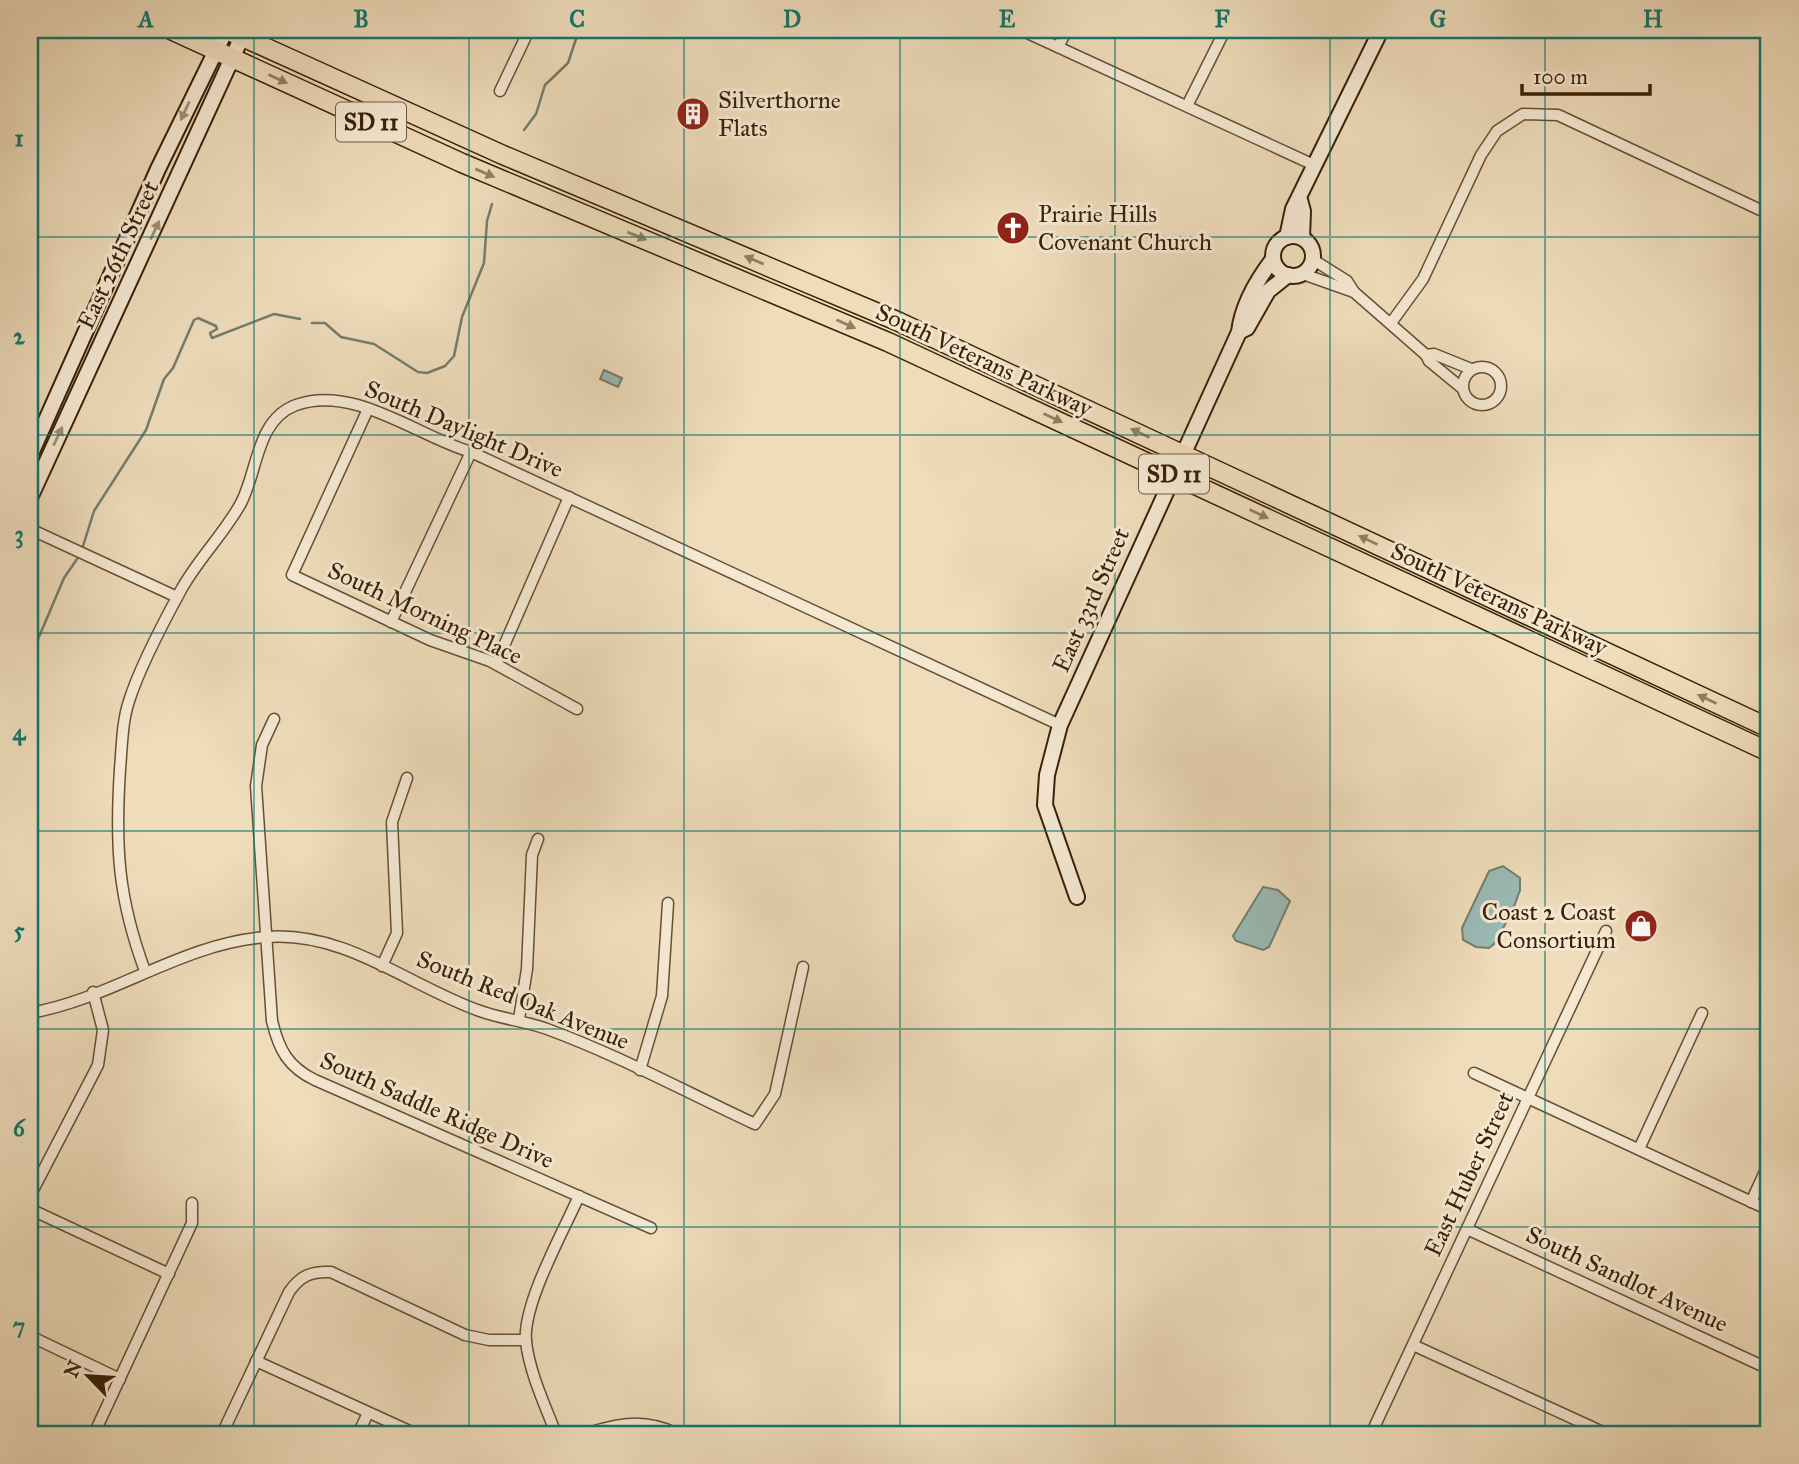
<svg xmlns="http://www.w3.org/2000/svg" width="1799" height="1464" font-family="'IM FELL Great Primer',serif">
	<rect width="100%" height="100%" fill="#efdcbb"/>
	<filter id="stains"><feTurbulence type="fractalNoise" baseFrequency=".00286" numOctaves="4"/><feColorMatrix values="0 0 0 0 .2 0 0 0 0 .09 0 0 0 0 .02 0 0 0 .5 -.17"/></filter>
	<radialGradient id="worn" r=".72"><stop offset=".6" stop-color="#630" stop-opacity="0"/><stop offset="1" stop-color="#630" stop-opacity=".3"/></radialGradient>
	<g fill="#9abab5" stroke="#737d6e" stroke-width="2">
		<path d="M604,370L622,378L618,387L600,379Z"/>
		<path d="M1503,866L1520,878V890L1512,912L1494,944L1489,948L1476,947L1463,940L1462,928L1489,871Z"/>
		<path d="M1263,887L1278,890L1290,901L1269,947L1263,950L1236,941L1233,936Z"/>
	</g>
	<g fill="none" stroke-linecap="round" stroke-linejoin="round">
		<g stroke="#737d6e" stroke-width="2.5">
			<path d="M524,130L536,114L545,85L568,63L579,30"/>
			<path d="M312,323H325L341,337L374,344L418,372L427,373L445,366L454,356L462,317L484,263L487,221L492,204"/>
			<path d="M83,546L94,511L146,430L164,379L173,368L194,320L198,318L216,326L217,329L210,333L212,338L274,314L300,319"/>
			<path d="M30,658L64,578L77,559"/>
		</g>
		<defs>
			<g id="street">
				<path d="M1021,30L1316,166"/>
				<path d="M1058,47L1067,30"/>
				<path d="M500,91L529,30"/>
				<path d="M1187,106L1225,30"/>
				<path d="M1312,259L1347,281L1354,292L1426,355L1429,361L1463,389"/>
				<path d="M1303,274L1354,292"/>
				<path d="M1391,323L1423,279L1481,155L1497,131L1523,114L1558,115L1769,214"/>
				<path d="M1426,355L1434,354L1471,369"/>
				<circle cx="1482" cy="386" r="19"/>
				<path d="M368,409L292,575L430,640L490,661L577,709"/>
				<path d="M30,529L177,597"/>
				<path d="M391,622L471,452"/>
				<path d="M496,664L569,497"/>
				<path d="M274,719L262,745L256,786L272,1021C279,1050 288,1067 315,1080L651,1228"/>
				<path d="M382,966L397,933L392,822L407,778"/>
				<path d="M145,971C118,898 115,847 120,769C122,746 122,722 129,701C140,666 163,623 181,590C198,559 224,534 241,503C258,471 256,420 296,405C353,384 417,436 471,452L1060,725"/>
				<path d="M30,1013C112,999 182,943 267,937C346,931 409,986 480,1011C502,1019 525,1021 547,1029C618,1055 686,1092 755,1124L775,1094L803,967"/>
				<path d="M519,1019L527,969L532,855L538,839"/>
				<path d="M640,1070L662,996L668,903"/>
				<path d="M1474,1073L1769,1210"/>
				<path d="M1639,1149L1702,1013"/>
				<path d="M30,1196L98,1065L103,1030L93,992"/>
				<path d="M1751,1202L1769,1163"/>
				<path d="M30,1209L169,1274"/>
				<path d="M1467,1229L1769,1369"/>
				<path d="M30,1336L120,1379"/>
				<path d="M1413,1345L1607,1434"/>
				<path d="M256,1361L416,1434"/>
				<path d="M94,1434L192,1223V1203"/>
				<path d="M222,1434L289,1292C300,1276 311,1271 331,1272L465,1335L489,1340H526"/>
				<path d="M358,1434L368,1413"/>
				<path d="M556,1434C545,1405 530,1374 526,1342C522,1305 563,1232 579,1196"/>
				<path d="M584,1434C619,1423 644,1418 678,1434"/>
				<path d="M1371,1434L1606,931"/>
			</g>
			<g id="secondary">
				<path d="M1300,200L1303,211L1302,238"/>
				<circle cx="1293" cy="256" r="20"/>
				<path d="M1287,237L1293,209L1381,30"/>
				<path d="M1239,332L1247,328L1268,291L1288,275"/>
				<path d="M30,456L158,169L226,30"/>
				<path d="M30,498L245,30"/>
				<path d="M1077,897L1045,805L1047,775L1060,725L1239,332C1242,305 1257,280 1273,259"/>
			</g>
			<g id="highway">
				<path d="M171,30L462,163L888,342L1769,752"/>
				<path d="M227,30L503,155L897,321L1769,728"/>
			</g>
		</defs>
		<use href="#street" stroke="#665032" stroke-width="13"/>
		<use href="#secondary" stroke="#392104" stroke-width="18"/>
		<use href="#highway" stroke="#392104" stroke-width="21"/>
		<use href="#street" stroke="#f5e8d3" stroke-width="10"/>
		<use href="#secondary" stroke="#f5e8d3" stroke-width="14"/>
		<use href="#highway" stroke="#efdcbb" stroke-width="18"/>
	</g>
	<defs><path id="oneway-solid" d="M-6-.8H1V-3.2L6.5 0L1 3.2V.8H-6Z" transform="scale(1.75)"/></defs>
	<g fill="#947e60">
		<use href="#oneway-solid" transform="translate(278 79) rotate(25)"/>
		<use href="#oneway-solid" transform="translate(485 173) rotate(23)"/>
		<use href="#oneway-solid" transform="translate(637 236) rotate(22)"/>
		<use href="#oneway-solid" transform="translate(754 260) rotate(-157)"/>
		<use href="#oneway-solid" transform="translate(846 324) rotate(24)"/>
		<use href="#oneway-solid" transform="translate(1053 418) rotate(25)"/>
		<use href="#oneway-solid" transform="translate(1140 433) rotate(-155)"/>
		<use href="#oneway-solid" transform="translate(1259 514) rotate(25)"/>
		<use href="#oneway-solid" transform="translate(1368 540) rotate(-155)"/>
		<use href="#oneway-solid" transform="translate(1707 699) rotate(-155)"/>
	</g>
	<g fill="#a08e76">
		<use href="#oneway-solid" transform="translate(185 111) rotate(115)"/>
		<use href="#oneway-solid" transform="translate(155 230) rotate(-65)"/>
		<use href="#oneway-solid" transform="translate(58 436) rotate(-65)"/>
	</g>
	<path fill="none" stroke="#0f766e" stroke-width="2" stroke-opacity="0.55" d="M254,30V1434M469,30V1434M684,30V1434M900,30V1434M1115,30V1434M1330,30V1434M1545,30V1434M30,237H1769M30,435H1769M30,633H1769M30,831H1769M30,1029H1769M30,1227H1769"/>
	<defs>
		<symbol id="building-disc" viewBox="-11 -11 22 22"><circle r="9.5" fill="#8f2418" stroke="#f5e8d3"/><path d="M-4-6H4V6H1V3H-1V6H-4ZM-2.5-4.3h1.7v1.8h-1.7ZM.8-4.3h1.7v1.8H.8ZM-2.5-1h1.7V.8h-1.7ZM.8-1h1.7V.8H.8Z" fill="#fff"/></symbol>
		<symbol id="church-disc" viewBox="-11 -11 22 22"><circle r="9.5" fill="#8f2418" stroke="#f5e8d3"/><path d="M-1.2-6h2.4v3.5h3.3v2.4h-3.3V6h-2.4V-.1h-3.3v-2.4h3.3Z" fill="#fff"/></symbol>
		<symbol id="shop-disc" viewBox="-11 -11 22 22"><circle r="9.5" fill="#8f2418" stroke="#f5e8d3"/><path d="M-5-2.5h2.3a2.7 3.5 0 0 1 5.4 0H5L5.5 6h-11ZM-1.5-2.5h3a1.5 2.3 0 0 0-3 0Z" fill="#fff"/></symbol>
	</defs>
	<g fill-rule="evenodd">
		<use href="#building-disc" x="674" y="95" width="38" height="38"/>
		<use href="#church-disc" x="994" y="209" width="38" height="38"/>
		<use href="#shop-disc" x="1622" y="907" width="38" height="38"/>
	</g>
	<g text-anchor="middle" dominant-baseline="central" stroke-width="6" stroke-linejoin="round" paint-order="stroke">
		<g fill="#f5e8d3" stroke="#715d42" stroke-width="2">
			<rect x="336" y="102.5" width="70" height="39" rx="5"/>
			<rect x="1139" y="454.5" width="70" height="39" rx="5"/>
		</g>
		<g font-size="23" font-weight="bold" fill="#392104">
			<text x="371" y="122">SD 11</text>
			<text x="1174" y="474">SD 11</text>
		</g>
		<g font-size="24" fill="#392104" stroke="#f5e8d3" text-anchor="start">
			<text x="718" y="100">Silverthorne<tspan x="718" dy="28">Flats</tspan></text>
			<text x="1038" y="214">Prairie Hills<tspan x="1038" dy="28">Covenant Church</tspan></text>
			<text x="1616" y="912" text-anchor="end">Coast 2 Coast<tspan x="1616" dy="28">Consortium</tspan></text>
		</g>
		<g font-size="24" fill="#392104" stroke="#f5e8d3">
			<text transform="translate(118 255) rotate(-65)">East 26th Street</text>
			<text transform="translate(984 360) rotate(25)">South Veterans Parkway</text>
			<text transform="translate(464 429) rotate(23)">South Daylight Drive</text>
			<text transform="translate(1499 599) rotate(25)">South Veterans Parkway</text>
			<text transform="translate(1091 600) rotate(-66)">East 33rd Street</text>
			<text transform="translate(425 613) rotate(25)">South Morning Place</text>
			<text transform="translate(523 1000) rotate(22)">South Red Oak Avenue</text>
			<text transform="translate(437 1110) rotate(24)">South Saddle Ridge Drive</text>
			<text transform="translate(1469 1174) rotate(-65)">East Huber Street</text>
			<text transform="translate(1627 1279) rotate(25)">South Sandlot Avenue</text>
		</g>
	</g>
	<rect width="1799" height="1464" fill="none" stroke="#efdcbb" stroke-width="77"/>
	<g transform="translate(88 1376) rotate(295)" stroke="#f5e8d3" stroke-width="5" paint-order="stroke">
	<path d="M0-5L12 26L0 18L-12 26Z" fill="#392104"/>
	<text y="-10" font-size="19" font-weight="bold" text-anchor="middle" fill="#392104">N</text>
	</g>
	<path d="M1522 84v10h128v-10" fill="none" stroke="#392104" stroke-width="3.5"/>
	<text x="1533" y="84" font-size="21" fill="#392104" stroke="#f5e8d3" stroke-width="5" paint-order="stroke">100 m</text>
	<rect x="38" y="38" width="1722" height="1388" fill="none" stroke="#0f766e" stroke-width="2.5"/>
	<g font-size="23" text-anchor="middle" font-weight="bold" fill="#0f766e">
		<text x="146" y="27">A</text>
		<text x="361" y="27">B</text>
		<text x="577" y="27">C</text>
		<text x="792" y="27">D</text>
		<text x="1007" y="27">E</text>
		<text x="1222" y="27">F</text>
		<text x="1438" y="27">G</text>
		<text x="1653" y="27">H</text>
		<text x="19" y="146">1</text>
		<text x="19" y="344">2</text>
		<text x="19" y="542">3</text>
		<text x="19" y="740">4</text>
		<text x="19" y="938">5</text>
		<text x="19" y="1136">6</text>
		<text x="19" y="1334">7</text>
	</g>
	<rect width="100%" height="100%" filter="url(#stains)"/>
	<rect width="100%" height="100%" fill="url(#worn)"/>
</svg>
